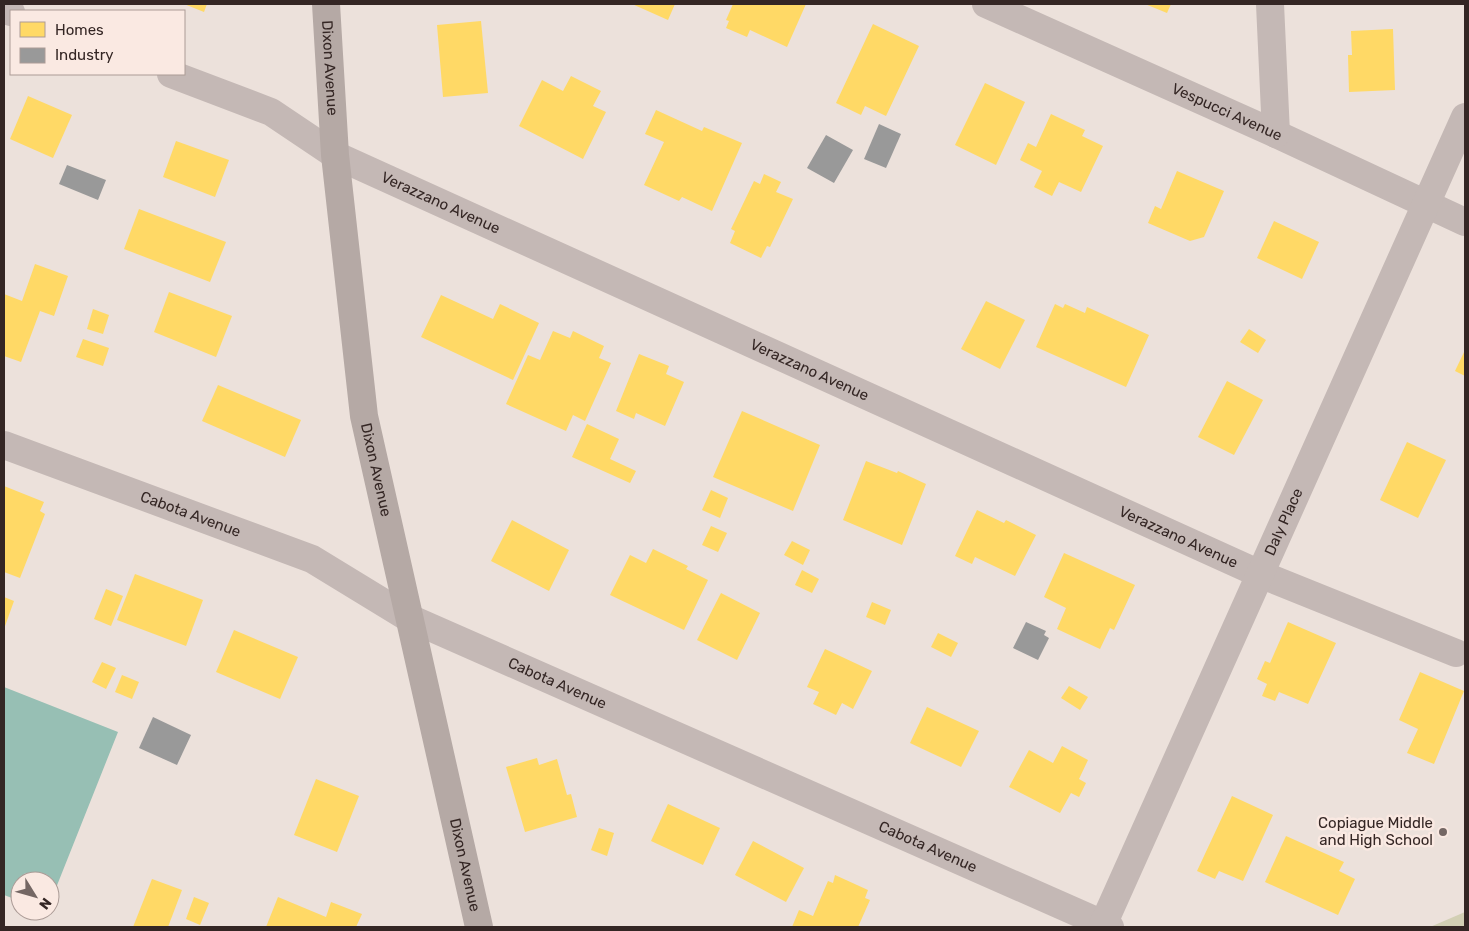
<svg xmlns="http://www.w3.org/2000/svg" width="1469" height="931" font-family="Rubik,sans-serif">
	<rect width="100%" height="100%" fill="#ece1db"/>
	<path fill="#d2cfb4" d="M1465,912V927H1430Z"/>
	<path fill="#97bfb4" d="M4,687L118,732L50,903V881H20V901L4,895Z"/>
	<g fill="#ffd966">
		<path d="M184,4H207L204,12Z"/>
		<path d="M632,4H675L668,20Z"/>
		<path d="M733,4H806L787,47L750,30L747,37L726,28L729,21L726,20Z"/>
		<path d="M1145,4H1171L1167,13Z"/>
		<path d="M481,21L488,93L443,97L437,25Z"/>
		<path d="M873,24L919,46L886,116L865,106L861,115L836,103Z"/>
		<path d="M1393,29L1395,90L1349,92L1348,55H1352L1351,31Z"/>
		<path d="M571,76L601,91L593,106L606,112L583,159L519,126L542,80L563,91Z"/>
		<path d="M985,83L1025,102L996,165L955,145Z"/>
		<path d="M28,96L72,115L53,158L10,139Z"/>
		<path d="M656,110L702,131L704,127L742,143L712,211L682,197L679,201L644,185L664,142L645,134Z"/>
		<path d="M1051,114L1085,130L1082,136L1103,146L1081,192L1059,182L1052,196L1034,187L1042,171L1020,160L1028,143L1036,147Z"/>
		<path d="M176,141L229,160L215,197L163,177Z"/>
		<path d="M1177,171L1224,191L1204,237L1190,241L1148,223L1155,206L1161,209Z"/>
		<path d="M764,174L781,182L776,192L793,199L770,247L767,246L761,258L730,243L735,231L731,229L754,181L760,184Z"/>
		<path d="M139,209L226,242L210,282L124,249Z"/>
		<path d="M1274,221L1319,242L1302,279L1257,258Z"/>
		<path d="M35,264L68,276L54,316L40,311L21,362L4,356V294L22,301Z"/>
		<path d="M169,292L232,316L216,357L154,332Z"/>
		<path d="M441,295L493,319L500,304L539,323L513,380L421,337Z"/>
		<path d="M986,301L1025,320L1000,369L961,349Z"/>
		<path d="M1055,304L1063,308L1065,304L1085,313L1087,307L1149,335L1126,387L1036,347Z"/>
		<path d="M93,309L109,315L103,334L87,329Z"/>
		<path d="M1249,329L1266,340L1258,353L1240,342Z"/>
		<path d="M553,331L570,338L573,331L604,346L599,358L611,363L585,421L573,415L566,431L506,404L528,355L540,360Z"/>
		<path d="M83,339L109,348L103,366L76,357Z"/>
		<path d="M1465,350V376L1455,371Z"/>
		<path d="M639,354L669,366L666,374L684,382L665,426L636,413L634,419L616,411Z"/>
		<path d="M1227,381L1263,400L1234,455L1198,437Z"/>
		<path d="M218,385L301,420L285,457L202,421Z"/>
		<path d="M742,411L820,445L793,511L713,477Z"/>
		<path d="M587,424L619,439L610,459L636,471L630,483L572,457Z"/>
		<path d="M1407,442L1446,460L1418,518L1380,500Z"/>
		<path d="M866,461L897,473L898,471L926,484L902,545L843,520Z"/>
		<path d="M4,486L44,502L40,511L45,514L20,578L4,572Z"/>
		<path d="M711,490L728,498L720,518L702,510Z"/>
		<path d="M977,510L1004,523L1006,520L1036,535L1015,576L975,557L972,564L955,556Z"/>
		<path d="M512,520L569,550L549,591L491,561Z"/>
		<path d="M711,526L727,533L718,552L702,545Z"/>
		<path d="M792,541L810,550L803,565L784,555Z"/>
		<path d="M653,549L688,566L686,569L708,580L684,630L610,595L630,555L646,563Z"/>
		<path d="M1064,553L1135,585L1114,630L1110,628L1100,649L1057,629L1066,608L1044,597Z"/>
		<path d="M802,570L819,579L812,593L795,585Z"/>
		<path d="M135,574L203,600L186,646L117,620Z"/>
		<path d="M106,589L123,596L111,626L94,619Z"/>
		<path d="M721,593L760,613L737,660L697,640Z"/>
		<path d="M4,597L14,601L4,629Z"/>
		<path d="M872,602L891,610L885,625L866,617Z"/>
		<path d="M1288,622L1336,643L1308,704L1279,692L1275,701L1262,696L1267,684L1257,679L1265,661L1270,663Z"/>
		<path d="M234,630L298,657L280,699L216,672Z"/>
		<path d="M938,633L958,643L951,657L931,647Z"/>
		<path d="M825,649L872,671L853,709L842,703L836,715L813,704L819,692L807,687Z"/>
		<path d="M102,662L116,668L106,689L92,682Z"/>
		<path d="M1420,672L1464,691L1434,764L1407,753L1418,729L1399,720Z"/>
		<path d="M122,675L139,682L132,699L115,692Z"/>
		<path d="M1069,686L1088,697L1080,710L1061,698Z"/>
		<path d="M927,707L979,731L961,767L910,743Z"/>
		<path d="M1062,746L1088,760L1079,779L1086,783L1079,797L1071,793L1060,813L1009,787L1029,750L1053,763Z"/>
		<path d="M537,758L539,765L557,759L567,795L571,794L577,817L525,832L506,767Z"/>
		<path d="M316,779L359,796L337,852L294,835Z"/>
		<path d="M1232,796L1273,815L1243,881L1219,871L1215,879L1197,871Z"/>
		<path d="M668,804L720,828L703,865L651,841Z"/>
		<path d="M599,828L614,833L607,856L591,850Z"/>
		<path d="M1286,836L1344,862L1339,871L1355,879L1338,915L1265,882Z"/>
		<path d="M753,841L804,868L786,902L735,875Z"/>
		<path d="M835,875L868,890L865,898L870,900L858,927H792L799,910L813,916L828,881L833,883Z"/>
		<path d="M152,879L182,890L168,927H133Z"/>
		<path d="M194,897L209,903L200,925L186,919Z"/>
		<path d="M278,897L326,917L331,902L362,914L356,927H266Z"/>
	</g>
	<g fill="#999">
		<path d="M879,124L901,134L886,168L864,159Z"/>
		<path d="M826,135L853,150L834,183L807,168Z"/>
		<path d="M67,165L106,180L98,200L59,184Z"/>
		<path d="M1026,622L1046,631L1044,635L1049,638L1038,660L1013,648Z"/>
		<path d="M153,717L191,735L177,765L139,748Z"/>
	</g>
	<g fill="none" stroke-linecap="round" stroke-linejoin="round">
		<g stroke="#c4b8b5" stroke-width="28">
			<path id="s1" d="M986,4L1276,134L1465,222"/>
			<path d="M1270,4L1276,134"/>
			<path d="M4,10L11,12"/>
			<path id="s2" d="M171,74L271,112L335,155L1260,574L1456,653"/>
			<path id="s3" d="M4,445L312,559L407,617L1110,927"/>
			<path id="s4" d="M1102,927L1465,117"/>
		</g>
		<path stroke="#b5a9a5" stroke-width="28" id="s5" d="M326,4L335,155L364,416L479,927"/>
	</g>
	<circle fill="#746764" stroke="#fae9e2" stroke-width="2" cx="1443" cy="832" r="5"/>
	<g text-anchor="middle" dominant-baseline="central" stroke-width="5" stroke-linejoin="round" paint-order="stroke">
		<g font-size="15" fill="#342624" stroke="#fae9e2">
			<text stroke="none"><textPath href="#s5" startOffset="64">Dixon Avenue</textPath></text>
			<text stroke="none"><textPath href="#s1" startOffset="264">Vespucci Avenue</textPath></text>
			<text stroke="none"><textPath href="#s2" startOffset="300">Verazzano Avenue</textPath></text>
			<text stroke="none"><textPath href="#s2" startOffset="705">Verazzano Avenue</textPath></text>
			<text stroke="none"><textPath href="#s5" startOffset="469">Dixon Avenue</textPath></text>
			<text stroke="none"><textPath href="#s3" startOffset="199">Cabota Avenue</textPath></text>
			<text stroke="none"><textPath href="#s4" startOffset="444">Daly Place</textPath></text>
			<text stroke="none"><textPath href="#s2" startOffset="1110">Verazzano Avenue</textPath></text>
			<text stroke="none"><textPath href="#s3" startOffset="604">Cabota Avenue</textPath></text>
			<text stroke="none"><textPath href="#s3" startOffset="1009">Cabota Avenue</textPath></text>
			<text stroke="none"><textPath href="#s5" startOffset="874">Dixon Avenue</textPath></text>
		</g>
		<g font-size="15" fill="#342624" stroke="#fae9e2" text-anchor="end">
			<text x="1433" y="823">Copiague Middle<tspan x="1433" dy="17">and High School</tspan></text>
		</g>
	</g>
	<rect width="1469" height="931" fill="none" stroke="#342624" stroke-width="10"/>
	<rect x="10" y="10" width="175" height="65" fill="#fae9e2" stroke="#ab9b96"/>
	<rect x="20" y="22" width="25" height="15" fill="#ffd966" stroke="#ab9b96"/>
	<text x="55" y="35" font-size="15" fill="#342624">Homes</text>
	<rect x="20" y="48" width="25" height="15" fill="#999999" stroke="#ab9b96"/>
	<text x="55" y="60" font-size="15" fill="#342624">Industry</text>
	<g transform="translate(35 896) rotate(127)"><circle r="24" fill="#fae9e2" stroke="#ab9b96"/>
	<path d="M0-4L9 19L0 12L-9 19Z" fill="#746764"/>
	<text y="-8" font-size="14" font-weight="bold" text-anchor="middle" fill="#342624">N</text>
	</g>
</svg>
